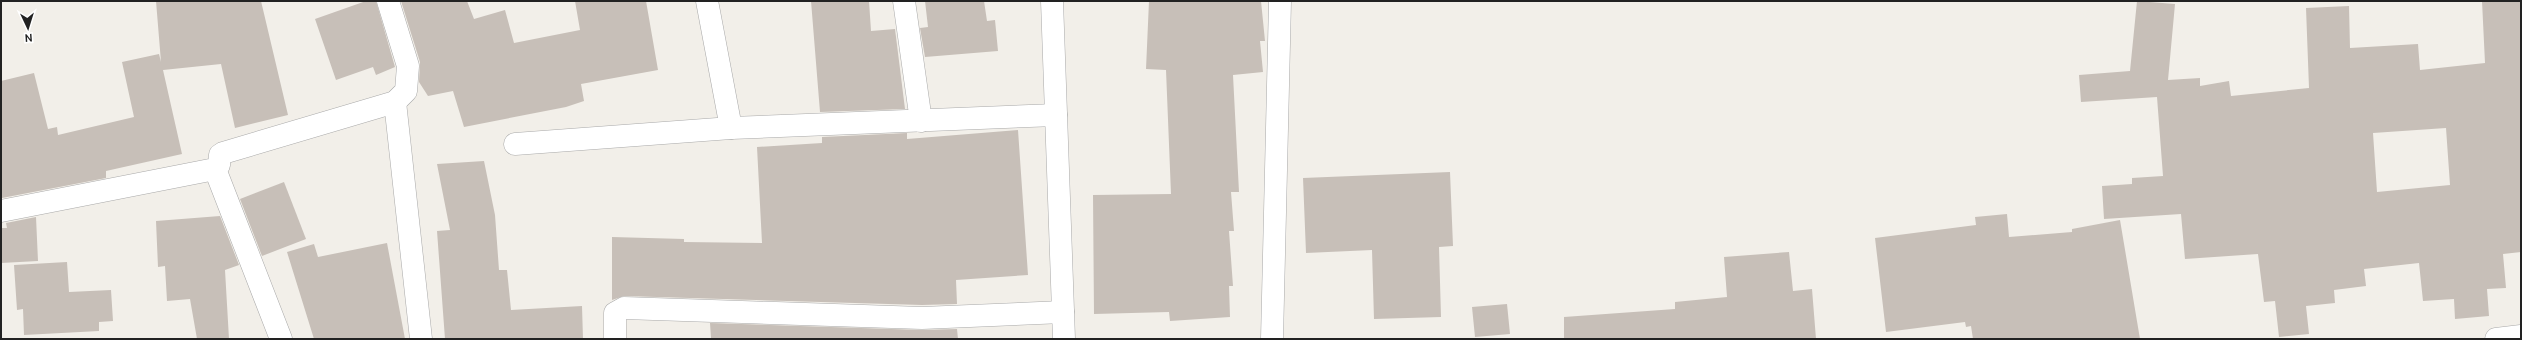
<svg xmlns="http://www.w3.org/2000/svg" width="2522" height="340" font-family="Cabin,sans-serif">
	<rect width="100%" height="100%" fill="#f2efe9"/>
	<g fill="#c7bfb8" fill-rule="evenodd">
		<path d="M156,1H261L288,115L235,128L221,64L163,70L182,154L106,171V178L2,198L1,81L34,73L48,129L57,127L58,135L134,117L122,62L159,54L161,62Z"/>
		<path d="M366,1H376L395,67L376,75L373,67L336,80L315,19Z"/>
		<path d="M401,1H467L474,19L505,10L514,43L580,30L575,1H646L658,70L581,84L584,101L566,107L464,127L453,91L428,96L419,82L420,62Z"/>
		<path d="M811,1H869L871,31L895,29L905,109L820,112Z"/>
		<path d="M925,1H984L987,21L995,20L998,51L925,57L920,28L928,27Z"/>
		<path d="M1149,1H1261L1265,41H1260L1263,72L1233,75L1239,192H1231L1234,231H1229L1233,286H1229L1230,317L1170,321L1169,312L1094,314L1093,195L1171,194L1166,70L1146,69Z"/>
		<path d="M2137,1L2175,4L2168,80L2200,78V86L2229,81L2231,96L2309,88L2306,8L2349,6L2350,48L2418,44L2420,70L2485,63L2482,1H2521V252L2503,254L2506,288L2487,289L2489,316L2455,319L2454,299L2423,301L2419,263L2364,269L2366,286L2334,290L2335,303L2306,306L2309,334L2279,337L2275,301L2264,302L2258,254L2185,259L2181,214L2104,219L2102,186L2132,184V178L2163,176L2157,97L2081,102L2079,75L2130,71ZM2446,128L2450,185L2377,192L2373,133Z"/>
		<path d="M1018,130L1028,275L956,280L957,304L922,305L624,296L612,300V237L684,239V242L762,243L757,147L822,143V137L907,133V139Z"/>
		<path d="M484,161L495,215L499,270H507L511,310L582,306L583,339H445L437,231L450,230L437,164Z"/>
		<path d="M1450,172L1453,246L1439,247L1441,317L1374,319L1372,250L1306,253L1303,178Z"/>
		<path d="M284,182L306,239L262,256L240,199Z"/>
		<path d="M2007,214L2009,237L2072,232V229L2120,220L2140,339H1973L1971,326L1966,327L1965,322L1886,332L1875,238L1976,225L1975,217Z"/>
		<path d="M220,216L239,265L225,270L229,339H197L190,299L167,301L165,266L158,267L156,221Z"/>
		<path d="M36,217L38,261L1,263V228H7L6,223Z"/>
		<path d="M387,243L405,339H314L287,252L314,244L318,257Z"/>
		<path d="M1789,252L1793,291L1812,289L1816,339H1564V317L1675,309V302L1727,297L1724,257Z"/>
		<path d="M67,262L69,292L111,290L113,321L99,322V331L24,335L23,309L17,310L14,265Z"/>
		<path d="M1507,304L1510,334L1475,337L1472,307Z"/>
		<path d="M710,323L922,330L957,329L958,339L711,338Z"/>
	</g>
	<g fill="none" stroke-linecap="round" stroke-linejoin="round">
		<defs>
			<g id="minor">
				<path d="M707,1L731,128"/>
				<path d="M904,1L921,121"/>
				<path d="M1052,1L1064,339"/>
				<path d="M395,102L421,339"/>
				<path d="M515,144L731,128L1056,115"/>
				<path d="M215,169L281,339"/>
				<path d="M1,211L215,169L219,165L220,155L223,153L395,102L406,91L408,66L388,1"/>
				<path d="M615,339V313L624,308L922,318L1063,312"/>
				<path d="M1272,339L1280,1"/>
				<path d="M2496,339L2521,336"/>
			</g>
		</defs>
		<use href="#minor" stroke="#a9a9a9" stroke-width="23"/>
		<use href="#minor" stroke="#fff" stroke-width="22"/>
	</g>
	<rect width="2522" height="340" fill="none" stroke="#222222" stroke-width="4"/>
	<g transform="translate(28 28) rotate(176)" stroke="#ffffff" stroke-width="3" paint-order="stroke">
	<path d="M0-3L7 15L0 10L-7 15Z" fill="#222222"/>
	<text y="-6" font-size="11" font-weight="bold" text-anchor="middle" fill="#222222">N</text>
	</g>
</svg>
